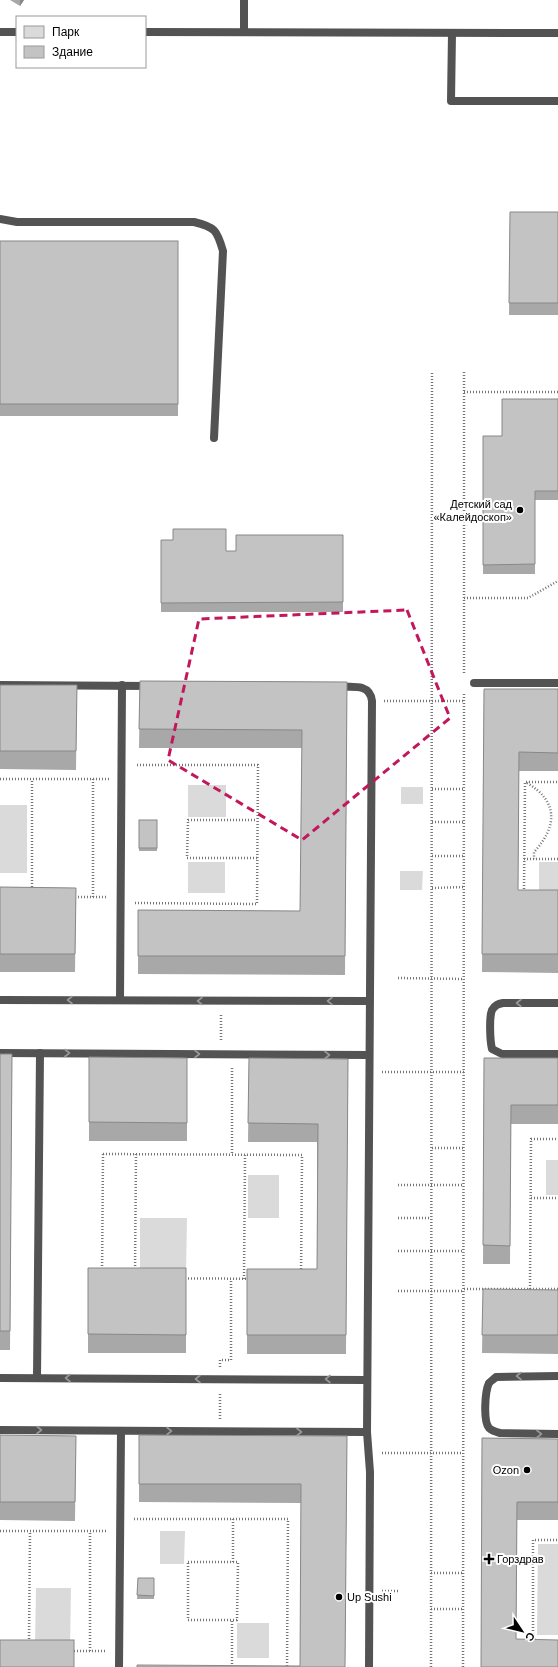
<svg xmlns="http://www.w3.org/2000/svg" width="558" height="1667" font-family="Arial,sans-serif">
	<rect width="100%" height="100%" fill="#fff"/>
	<g fill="#dadada">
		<rect x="188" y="785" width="38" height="32"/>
		<rect x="401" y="787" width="22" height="17"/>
		<rect x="0" y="805" width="27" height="68"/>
		<rect x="188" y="862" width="37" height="31"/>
		<rect x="539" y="862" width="19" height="29"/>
		<path d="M400,871H423L422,890H400Z"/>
		<rect x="546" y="1160" width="12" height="35"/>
		<rect x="248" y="1175" width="31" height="43"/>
		<path d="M140,1218H187L186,1273L140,1272Z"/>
		<path d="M160,1531H185L184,1564H160Z"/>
		<path d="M538,1544H558V1635H537Z"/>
		<path d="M36,1588H71L70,1647H35Z"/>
		<rect x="237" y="1623" width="32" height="35"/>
	</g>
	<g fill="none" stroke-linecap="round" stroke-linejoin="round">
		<g stroke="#757575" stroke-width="2.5" stroke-dasharray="1 2" stroke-linecap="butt">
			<path d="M464,392H558"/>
			<path d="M464,598H528L558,581"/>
			<path d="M464,673V371"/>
			<path d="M384,701H464"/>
			<path d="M0,779H109"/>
			<path d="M527,783C558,801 558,826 534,852V859"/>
			<path d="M432,789H464"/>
			<path d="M432,822H464"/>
			<path d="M432,856H464"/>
			<path d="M257,858H187L188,820H257"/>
			<path d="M524,859H558"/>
			<path d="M432,888L464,887"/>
			<path d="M32,890V779"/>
			<path d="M524,892L525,782H558"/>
			<path d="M72,897H107"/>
			<path d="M93,897V779"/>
			<path d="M135,903L257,904L258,765H135"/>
			<path d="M398,978L464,979"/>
			<path d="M221,1040V1013"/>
			<path d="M232,1068V1154"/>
			<path d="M382,1072H464"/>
			<path d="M432,1148H464"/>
			<path d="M103,1154L302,1155L301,1279L102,1278Z"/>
			<path d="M398,1185H464"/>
			<path d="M531,1198H558"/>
			<path d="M398,1218H431"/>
			<path d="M398,1251H463"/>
			<path d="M135,1272L136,1154"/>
			<path d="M244,1279L245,1155"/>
			<path d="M464,1289H558"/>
			<path d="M530,1289L531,1139H558"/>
			<path d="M398,1291H463"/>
			<path d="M220,1367V1360H231V1279"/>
			<path d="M220,1419V1392"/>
			<path d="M382,1453H463"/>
			<path d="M134,1519H288L287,1667"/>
			<path d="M0,1531H107"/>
			<path d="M188,1562H238L237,1620H188Z"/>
			<path d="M233,1562V1519"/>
			<path d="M431,1573H463"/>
			<path d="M382,1591H398"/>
			<path d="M431,1609H463"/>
			<path d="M536,1640H533V1540H558"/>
			<path d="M29,1642L30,1531"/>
			<path d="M71,1651H106"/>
			<path d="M90,1651V1531"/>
			<path d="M232,1667V1620"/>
			<path d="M431,1667L432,371"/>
			<path d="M463,1667L464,694"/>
		</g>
		<g stroke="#535353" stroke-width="8">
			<path d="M244,0V32"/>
			<path d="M0,32H17"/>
			<path d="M145,32L558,33"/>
			<path d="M452,33L451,101H558"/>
			<path d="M0,219L17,222H194C215,227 217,230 223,251L214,438"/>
			<path d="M474,683H558"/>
			<path d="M0,685L150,686"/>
			<path d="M337,687C352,687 370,683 372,701L367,1432L370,1472L369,1667"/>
			<path d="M0,1000L369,1001"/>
			<path d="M120,1000L122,685"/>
			<path d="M558,1003H503C498,1004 495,1005 492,1010C489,1017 490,1041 492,1049L502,1054H558"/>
			<path d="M0,1053L369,1055"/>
			<path d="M558,1376L496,1377C494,1379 491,1381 489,1383C485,1391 483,1421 489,1428C492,1431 496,1432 500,1433L558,1434"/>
			<path d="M0,1378L367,1380"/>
			<path d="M37,1378L40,1053"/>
			<path d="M0,1430L367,1432"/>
			<path d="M119,1667L121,1431"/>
		</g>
	</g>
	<g fill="#a8a8a8">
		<path d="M10,0H24L20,6Z"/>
		<path d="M510,212H558V315H509Z"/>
		<rect x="0" y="241" width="178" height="175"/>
		<path d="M558,399V500H535V574H483V436H502Z"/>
		<path d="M343,535V612H161V540L226,551H236Z"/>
		<path d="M140,681L347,682L345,975L138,974V910L300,911L302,748H139Z"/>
		<path d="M0,685H77L76,770L0,769Z"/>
		<path d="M484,689H558V771H519L518,890H558V973L482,972Z"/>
		<rect x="139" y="820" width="18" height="31"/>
		<path d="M0,887L76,888L75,972H0Z"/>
		<path d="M0,1054H12L10,1350H0Z"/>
		<path d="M89,1057L187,1058V1141H89Z"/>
		<path d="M249,1058L348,1059L346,1354H247V1269H317V1142H248Z"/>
		<path d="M484,1058H558V1124H511L510,1264H483Z"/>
		<rect x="88" y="1268" width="98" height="85"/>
		<path d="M483,1289L558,1290V1354L482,1353Z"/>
		<path d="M0,1435L76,1436L75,1521L0,1520Z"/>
		<path d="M139,1435L347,1436L345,1667L300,1666L301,1503L139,1502Z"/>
		<path d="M482,1438L558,1439V1520H517L516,1639L481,1667Z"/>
		<path d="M138,1578H154V1599H137Z"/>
	</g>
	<path fill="#888" d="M20,0H24L20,6Z"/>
	<g fill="#c3c3c3" stroke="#888">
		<path d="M510,212H558V303H509Z"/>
		<rect x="0" y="241" width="178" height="163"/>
		<path d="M502,399H558V491H535V564L483,565V436H502Z"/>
		<path d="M173,529H226V551H236V535H343V602L161,603V540H173Z"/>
		<path d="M140,681L347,682L345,956H138V910L300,911L302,730L139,729Z"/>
		<path d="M0,685H77L76,751H0Z"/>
		<path d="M484,689H558V753L519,752L518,890H558V954H482Z"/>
		<rect x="139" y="820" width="18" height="28"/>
		<path d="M0,887L76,888L75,954H0Z"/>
		<path d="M0,1054H12L10,1331H0Z"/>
		<path d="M89,1057L187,1058V1123L89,1122Z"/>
		<path d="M249,1058L348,1059L346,1335H247V1269H317L318,1124L248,1123Z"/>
		<path d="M484,1058H558V1105H511L510,1246L483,1245Z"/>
		<path d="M88,1268H186V1335L88,1334Z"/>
		<path d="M483,1289L558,1290V1335H482Z"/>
		<path d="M0,1435L76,1436L75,1502H0Z"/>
		<path d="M139,1435L347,1436L345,1667H137V1665L300,1666L301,1484H139Z"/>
		<path d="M482,1438L558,1439V1502H517L516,1639L558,1640V1667H481Z"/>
		<path d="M138,1578H154V1596L137,1595Z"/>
		<rect x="0" y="1640" width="74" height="27"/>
	</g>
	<defs><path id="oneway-chevron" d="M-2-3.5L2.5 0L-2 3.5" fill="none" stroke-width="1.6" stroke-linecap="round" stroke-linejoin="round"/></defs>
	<g stroke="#989898">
		<use href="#oneway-chevron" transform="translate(70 1000) rotate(-180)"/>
		<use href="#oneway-chevron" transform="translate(200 1001) rotate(-180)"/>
		<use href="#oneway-chevron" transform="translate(330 1001) rotate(-180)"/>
		<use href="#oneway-chevron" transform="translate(519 1003) rotate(-180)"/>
		<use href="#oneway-chevron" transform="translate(67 1053)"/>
		<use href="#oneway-chevron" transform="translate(197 1054)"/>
		<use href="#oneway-chevron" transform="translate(327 1055)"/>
		<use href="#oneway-chevron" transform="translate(519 1376) rotate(-180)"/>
		<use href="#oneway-chevron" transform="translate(68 1378) rotate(-180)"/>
		<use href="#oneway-chevron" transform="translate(198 1379) rotate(-180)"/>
		<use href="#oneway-chevron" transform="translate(328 1379) rotate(-180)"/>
		<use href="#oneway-chevron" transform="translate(39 1430)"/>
		<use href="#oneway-chevron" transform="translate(169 1431)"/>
		<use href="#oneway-chevron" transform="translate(299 1432)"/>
		<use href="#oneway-chevron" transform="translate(539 1434)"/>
	</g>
	<path fill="none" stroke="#c2185b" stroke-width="3" stroke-dasharray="8 5" stroke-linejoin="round" d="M407,610L450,718L302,840L168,760L199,619Z"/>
	<g fill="#000" stroke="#fff" stroke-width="1.5">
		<circle cx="520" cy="510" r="4"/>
		<circle cx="527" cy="1470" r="4"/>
		<path d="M487 1553h4v4h4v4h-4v4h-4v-4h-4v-4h4z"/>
		<circle cx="339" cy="1597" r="4"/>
	</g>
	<g text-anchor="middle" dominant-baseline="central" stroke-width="4" stroke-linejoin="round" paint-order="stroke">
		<g font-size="11" fill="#000" stroke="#fff" text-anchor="end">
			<text x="512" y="504">Детский сад<tspan x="512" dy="13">«Калейдоскоп»</tspan></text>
			<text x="519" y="1470">Ozon</text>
			<text x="497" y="1559" text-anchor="start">Горздрав</text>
			<text x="347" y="1597" text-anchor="start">Up Sushi</text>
		</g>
	</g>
	<rect x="16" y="16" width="130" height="52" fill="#ffffff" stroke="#999999"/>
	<rect x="24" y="26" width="20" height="12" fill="#dadada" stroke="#999999"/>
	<text x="52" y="36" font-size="12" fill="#000000">Парк</text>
	<rect x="24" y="46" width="20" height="12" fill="#c3c3c3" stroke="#999999"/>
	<text x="52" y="56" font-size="12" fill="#000000">Здание</text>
	<g transform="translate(522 1631) rotate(125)" stroke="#ffffff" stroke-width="3" paint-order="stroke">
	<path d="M0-3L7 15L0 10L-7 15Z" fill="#000000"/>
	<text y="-6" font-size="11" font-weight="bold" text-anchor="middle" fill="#000000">С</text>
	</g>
</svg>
